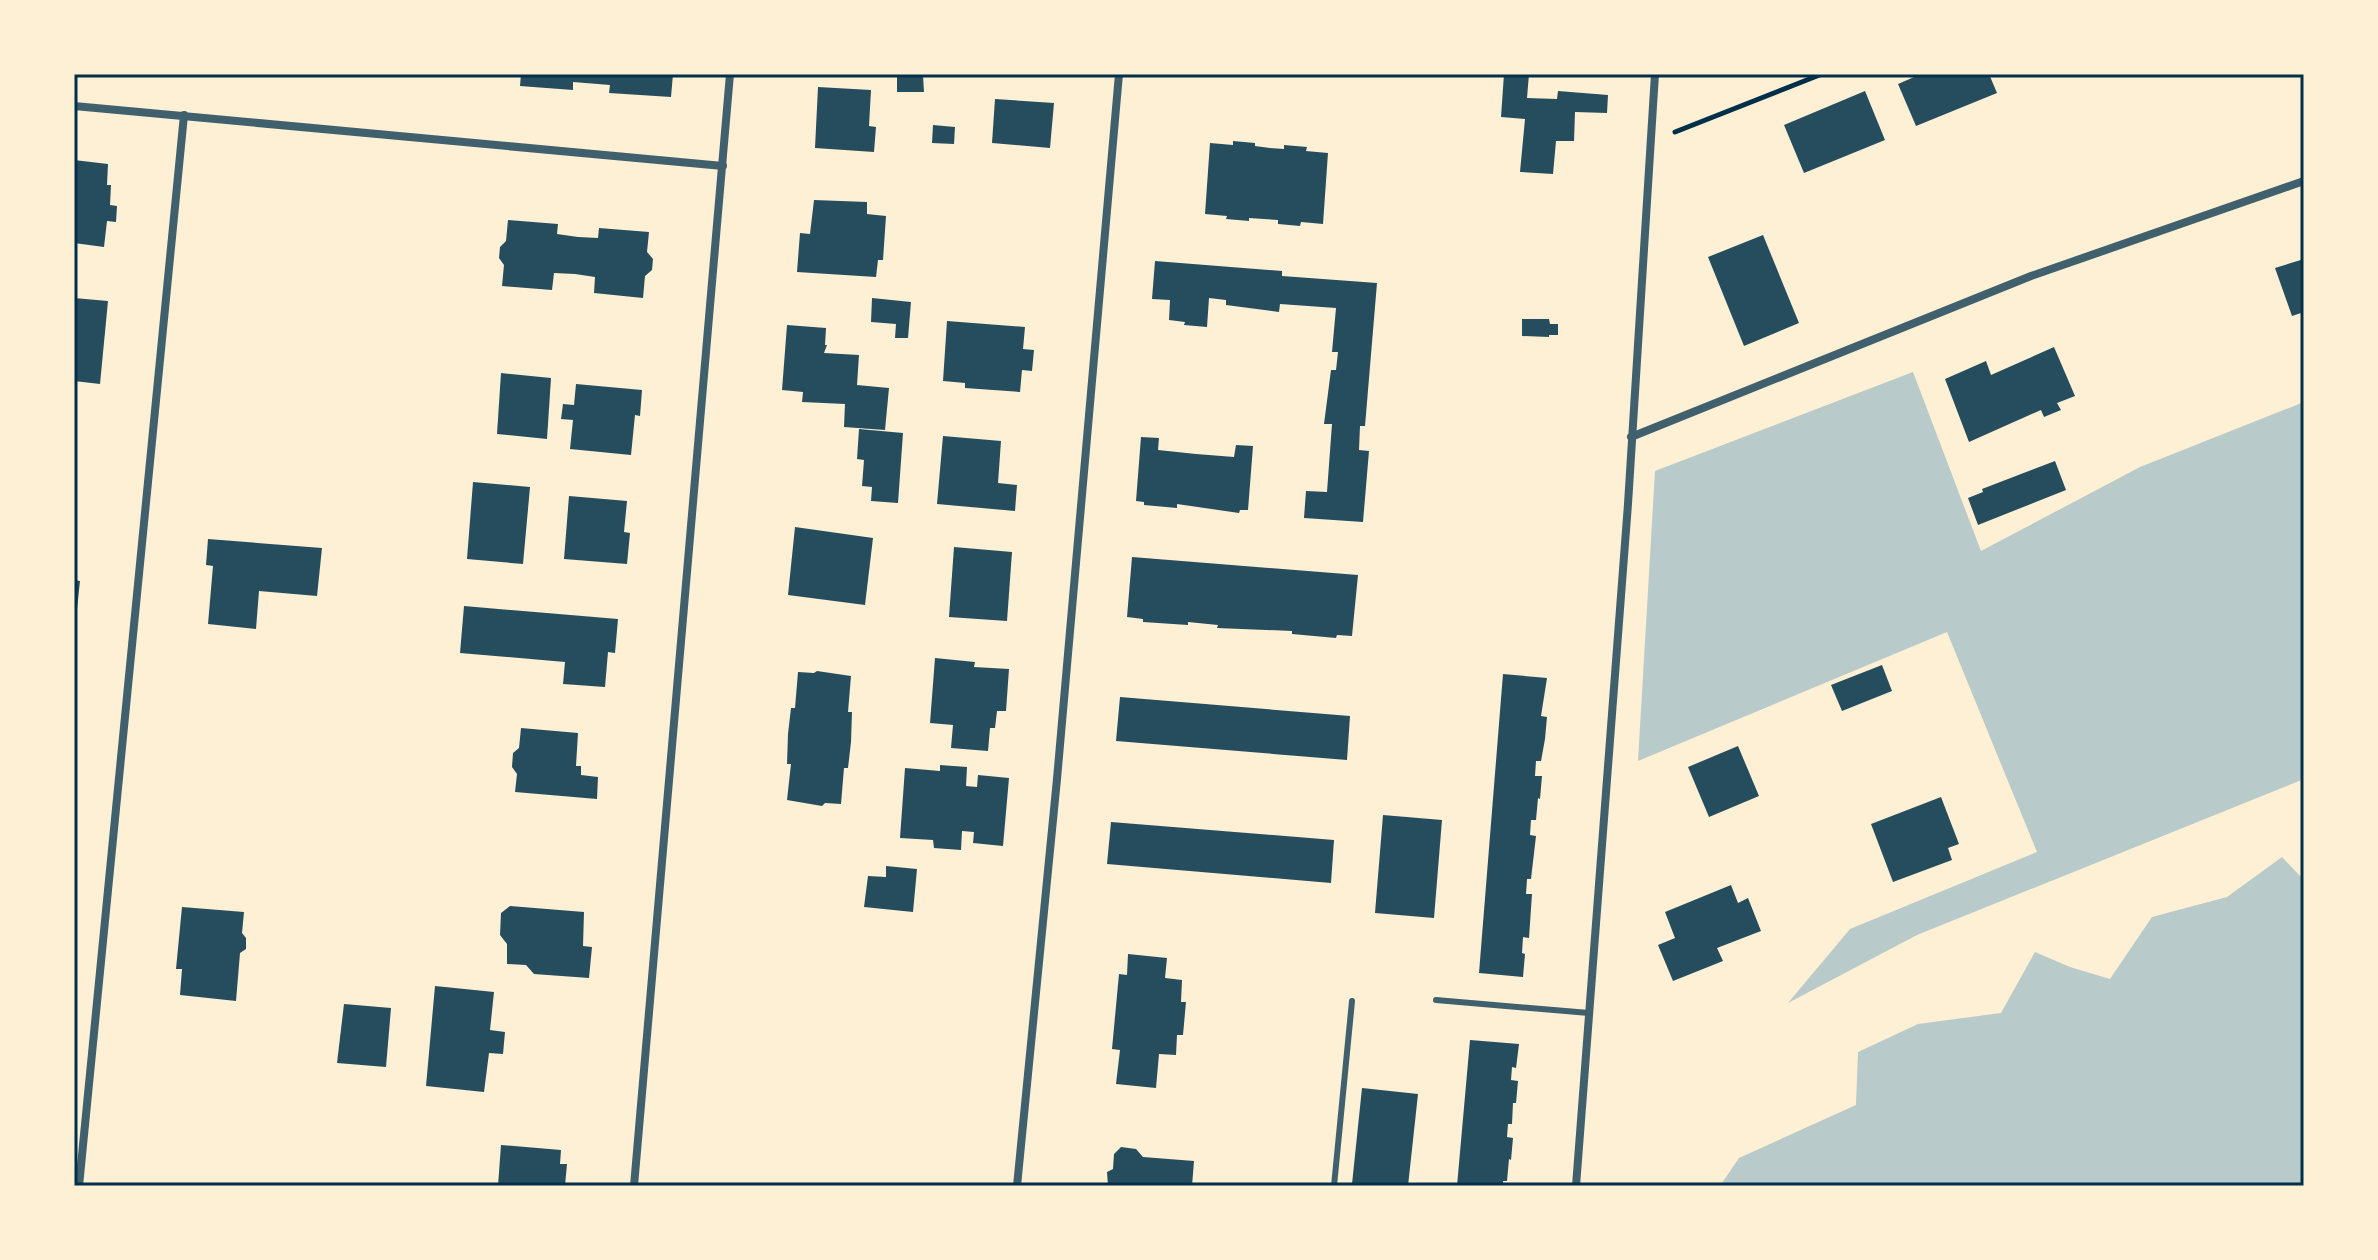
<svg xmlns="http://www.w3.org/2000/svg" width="2378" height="1260" font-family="'DM Sans',sans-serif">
	<rect width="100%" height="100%" fill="#fdf0d5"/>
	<g fill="#b9caca">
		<path d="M1913,372L1981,551L2140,467L2304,402V779L1917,935L1788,1003L1850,929L2037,852L1947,632L1638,761L1655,471Z"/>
		<path d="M2282,857L2304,880V1186H1720L1739,1158L1856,1105L1858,1052L1918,1024L2001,1013L2035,952L2070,967L2110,979L2152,917L2227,897Z"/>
	</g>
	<g fill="#264d5e">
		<path d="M521,74H673L671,97L609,93L610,85L573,82V90L520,86Z"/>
		<path d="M1504,74H1529L1527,98L1557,99L1558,91L1608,95L1607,113L1575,112L1574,141H1556L1553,174L1520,172L1525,119L1501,117Z"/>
		<path d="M1921,74H1989L1997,93L1916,126L1898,84Z"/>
		<path d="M897,75H923L924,92H897Z"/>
		<path d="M818,87L871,90L869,126L876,127L874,152L815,148Z"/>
		<path d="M1865,91L1885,140L1804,173L1784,125Z"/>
		<path d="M995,99L1054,103L1050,148L992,143Z"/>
		<path d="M933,125L955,127L954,144L932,143Z"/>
		<path d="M1233,141L1255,143V146L1270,148L1284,149V145L1307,147L1306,151L1328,153L1323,224L1301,222L1300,226L1278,224V220L1264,219L1249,218V221L1226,219L1227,216L1205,214L1210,143L1233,145Z"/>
		<path d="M74,160L108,164L107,185H111L110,205L117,206L116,222L107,221L104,247L74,243Z"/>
		<path d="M814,200L867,202V214L886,216L883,260H878L876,277L797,272L800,233L810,234Z"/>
		<path d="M508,220L558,224L557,234L578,237L598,238L599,228L649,232L647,252L653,259L652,270L645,276L643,298L594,293L595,277L575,274L554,273L552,290L502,286L504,265L499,258L500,247L506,241Z"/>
		<path d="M1763,235L1799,323L1744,346L1708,257Z"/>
		<path d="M2304,259V312L2292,316L2275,268Z"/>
		<path d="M1155,261L1282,271V276L1377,283L1365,426H1360L1359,450L1369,451L1363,522L1304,518L1306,491L1327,492L1332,424H1324L1331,370H1336L1338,352H1332L1336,308L1280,304L1279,312L1226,305V300L1209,298L1207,327L1184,325L1185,322L1169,320L1170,300L1152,299Z"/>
		<path d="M74,298L108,301L100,384L74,381Z"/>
		<path d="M872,298L911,302L908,338H895L896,324L871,322Z"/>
		<path d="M1522,319H1549L1550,324H1558V335H1549V337L1522,336Z"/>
		<path d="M947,321L1025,327L1023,349L1034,350L1032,371L1022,370L1020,392L965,388V383L943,381Z"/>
		<path d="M787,325L826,328L825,345H827L824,353L859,355L857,385L889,388L885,430L844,427L845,404L802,402L803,392L782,390Z"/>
		<path d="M2054,347L2075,396L2057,403L2061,410L2044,417L2041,410L1969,442L1945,379L1986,361L1991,375Z"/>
		<path d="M501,373L551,378L547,439L497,434Z"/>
		<path d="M576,384L642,390L640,416L635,415L631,455L570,449L573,420L561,419L563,404L574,405Z"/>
		<path d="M859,429L903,433L898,503L871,501L872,487L862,486L864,460L857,459Z"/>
		<path d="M943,436L1001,441L998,483L1017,485L1015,511L937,504Z"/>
		<path d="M1141,437L1159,438L1158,450L1196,454L1234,457L1236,445L1253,446L1248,510H1240L1239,513L1177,504V508L1144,505V502L1136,501Z"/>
		<path d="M2055,461L2066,490L1978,525L1968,498L1983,492L1982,489Z"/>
		<path d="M473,482L530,487L523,564L467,559Z"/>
		<path d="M569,496L627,501L624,532L630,533L627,564L564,559Z"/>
		<path d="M795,527L873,538L865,605L788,595Z"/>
		<path d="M208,539L322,548L317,596L259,591L256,629L208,624L213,566L206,565Z"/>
		<path d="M954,547L1012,552L1007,621L949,617Z"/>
		<path d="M1132,557L1358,575L1352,636L1337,635L1336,638L1292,634V631L1217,628L1218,625L1188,622V625L1143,622V619L1127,617Z"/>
		<path d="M74,580L80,581L76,618H74Z"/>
		<path d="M464,606L618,619L615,653L608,652L605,687L563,684L565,662L460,653Z"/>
		<path d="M935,658L975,662L974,667L1009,669L1006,711H997L995,728H990L988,751L951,748L953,725L930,723Z"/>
		<path d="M1882,665L1892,691L1842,711L1831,685Z"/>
		<path d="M817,671L851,676L848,712H852L851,742L848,768H844L841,804L825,803L822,806L787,800L791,764H787L788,734L791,708H795L798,672L814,673Z"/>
		<path d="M1503,674L1547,678L1541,716L1547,717L1545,739L1541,761H1536L1535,776H1542L1540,799L1538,798L1536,820H1531L1530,835L1536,836L1531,879H1527L1526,894H1532L1529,938L1523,937L1522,953L1525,954L1523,977L1479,973Z"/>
		<path d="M1120,697L1350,716L1347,760L1116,741Z"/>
		<path d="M521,728L578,733L576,766H581V775L598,777L597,799L515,792L517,774L512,767L513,753L519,748Z"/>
		<path d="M1738,746L1759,796L1709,817L1688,767Z"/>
		<path d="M940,765L967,767L966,786L977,787L978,775L1009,778L1003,846L973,843L974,832L962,831L961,850L934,848L933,840L900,838L905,768L940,771Z"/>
		<path d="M1941,797L1959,844L1948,848L1952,860L1893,882L1871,824Z"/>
		<path d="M1383,815L1442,820L1434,918L1375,913Z"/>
		<path d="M1111,822L1334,840L1331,883L1107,864Z"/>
		<path d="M886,866L917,869L913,912L864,907L868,876L886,877Z"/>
		<path d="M1731,885L1738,903L1748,898L1761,931L1717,948L1723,961L1673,981L1658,945L1675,938L1665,912Z"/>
		<path d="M510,906L584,912L583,946L592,947L589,978L534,974L526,965L507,964V944L500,935L501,913Z"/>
		<path d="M182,907L244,912L242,933L246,938V949L240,953L236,1001L180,995L182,969H176Z"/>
		<path d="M1128,954L1167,958L1165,978L1182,980L1181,1002H1186L1183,1035H1177L1176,1055L1159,1054L1156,1088L1116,1084L1120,1050L1112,1049L1119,974L1127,975Z"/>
		<path d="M435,986L494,992L490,1030L505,1032L503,1054L489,1053L484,1092L426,1086Z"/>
		<path d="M344,1004L391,1008L386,1067L337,1063Z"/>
		<path d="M1470,1040L1519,1044L1516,1068L1512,1067L1511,1080L1518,1081L1516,1103H1513L1512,1124H1508L1507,1137L1513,1138L1511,1160L1509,1159L1507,1181H1503V1186H1457Z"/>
		<path d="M1362,1088L1418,1094L1408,1186L1352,1184Z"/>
		<path d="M501,1145L561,1150L560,1164H567L565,1186H498Z"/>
		<path d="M1121,1147L1136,1149L1143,1157L1194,1161L1192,1186H1108L1107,1172L1113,1169L1114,1154Z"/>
	</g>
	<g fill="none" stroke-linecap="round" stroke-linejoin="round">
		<path stroke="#003049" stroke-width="5" d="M1675,132L1822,74"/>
		<g stroke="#3f606c" stroke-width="6">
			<path d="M1436,1000L1589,1013"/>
			<path d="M1334,1186L1352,1001"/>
		</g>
		<g stroke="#3f606c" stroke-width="8">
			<path d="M74,106L723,166"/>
			<path d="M1631,437L2031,276L2304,181"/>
			<path d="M79,1186L184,115"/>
			<path d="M634,1186L730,74"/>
			<path d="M1017,1186L1057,779L1119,74"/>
			<path d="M1576,1186L1628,504L1655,74"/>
		</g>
	</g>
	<rect width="2378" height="1260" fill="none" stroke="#fdf0d5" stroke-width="152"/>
	<rect x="76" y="76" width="2226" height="1108" fill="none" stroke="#003049" stroke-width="3"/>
</svg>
